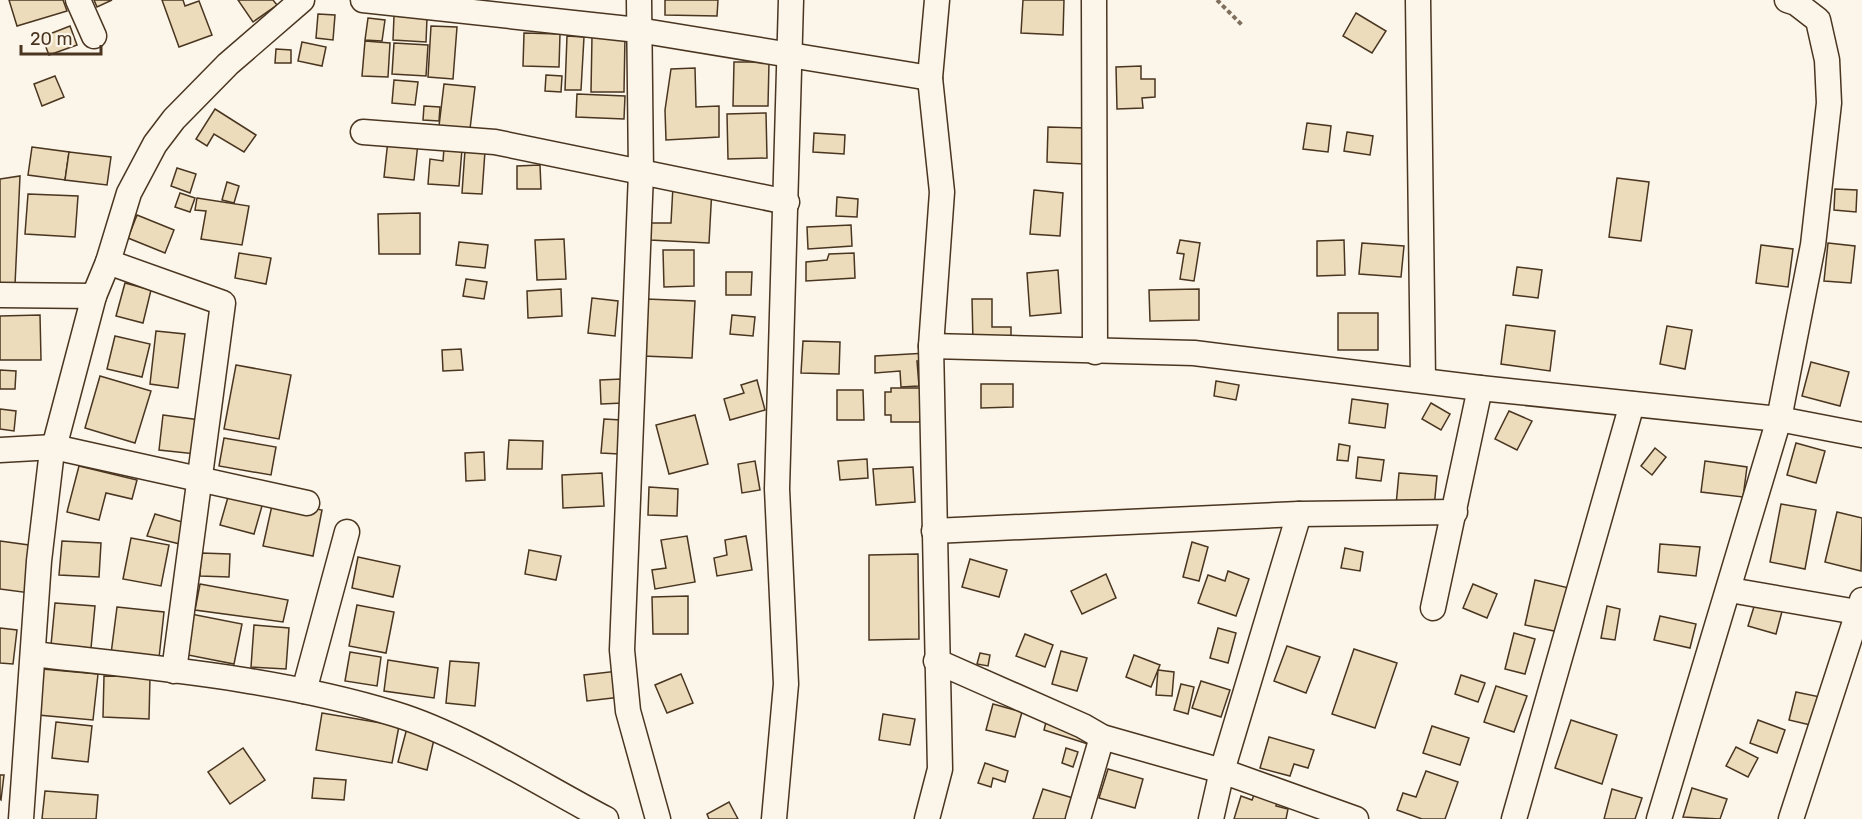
<svg xmlns="http://www.w3.org/2000/svg" width="1862" height="819" font-family="Rubik,sans-serif">
	<rect width="100%" height="100%" fill="#fbf6e9"/>
	<g fill="#ecdcbc" stroke="#4a3520" stroke-width="1.5">
		<path d="M9,0H63L67,11L17,26Z"/>
		<path d="M94,0H112L97,7Z"/>
		<path d="M162,0H183L185,6L199,1L212,35L179,47Z"/>
		<path d="M238,0H273L277,5L253,22Z"/>
		<path d="M665,0H718L717,16L665,15Z"/>
		<path d="M1023,0H1064L1063,35L1021,33Z"/>
		<path d="M1356,13L1386,31L1372,53L1343,36Z"/>
		<path d="M318,14L335,15L333,40L316,38Z"/>
		<path d="M394,16L427,18L426,42L393,40Z"/>
		<path d="M368,18L385,20L382,41L365,40Z"/>
		<path d="M70,26L77,45L49,55L42,37Z"/>
		<path d="M431,26L457,27L453,79L428,77Z"/>
		<path d="M524,33L560,34L559,67L523,66Z"/>
		<path d="M567,36L584,37L581,90H565Z"/>
		<path d="M592,36H625L624,92H591Z"/>
		<path d="M365,41L390,43L388,77L362,76Z"/>
		<path d="M302,42L326,47L322,66L298,61Z"/>
		<path d="M394,43L428,45L426,76L392,74Z"/>
		<path d="M276,49L291,50V63H275Z"/>
		<path d="M734,62H769L768,106H733Z"/>
		<path d="M1141,66V79H1155V97L1142,98L1143,108L1117,109L1116,67Z"/>
		<path d="M695,68L696,107L719,106V137L666,140L665,110L671,69Z"/>
		<path d="M546,75L562,76L561,92L545,91Z"/>
		<path d="M55,76L64,97L42,106L34,84Z"/>
		<path d="M394,80L418,82L415,105L392,103Z"/>
		<path d="M444,84L475,87L470,129L439,126Z"/>
		<path d="M577,94L625,96L624,119L576,117Z"/>
		<path d="M424,106L440,107L439,121L423,120Z"/>
		<path d="M215,109L256,135L244,152L214,134L207,146L196,139Z"/>
		<path d="M766,113L767,158L728,159L727,114Z"/>
		<path d="M1307,123L1331,126L1328,152L1303,149Z"/>
		<path d="M1048,127L1086,128L1084,164L1047,162Z"/>
		<path d="M1347,132L1373,136L1370,155L1344,151Z"/>
		<path d="M814,133L845,135L844,154L813,152Z"/>
		<path d="M388,140L418,143L414,180L384,177Z"/>
		<path d="M32,147L69,152L65,180L28,175Z"/>
		<path d="M444,148L462,149L459,186L428,184L430,159L443,161Z"/>
		<path d="M465,150L485,151L482,194L462,193Z"/>
		<path d="M69,152L111,157L107,185L65,180Z"/>
		<path d="M540,165L541,189H517V166Z"/>
		<path d="M177,168L196,174L190,193L171,186Z"/>
		<path d="M20,176L15,285L0,284V179Z"/>
		<path d="M1617,178L1649,182L1641,241L1609,237Z"/>
		<path d="M227,182L239,186L234,203L222,200Z"/>
		<path d="M673,186L712,188L709,243L650,240L651,223H671Z"/>
		<path d="M1835,189L1857,190L1856,212L1834,210Z"/>
		<path d="M1034,190L1063,193L1060,236L1030,234Z"/>
		<path d="M180,193L195,198L190,212L175,207Z"/>
		<path d="M28,194L78,196L75,237L25,234Z"/>
		<path d="M837,197L858,199L857,217L836,216Z"/>
		<path d="M197,198L249,206L242,245L201,239L206,211L195,210Z"/>
		<path d="M420,213V254H379L378,214Z"/>
		<path d="M137,215L174,230L165,253L128,238Z"/>
		<path d="M851,225L852,246L808,249L807,227Z"/>
		<path d="M564,239L566,279L537,280L535,240Z"/>
		<path d="M1180,240L1200,243L1194,281L1180,279L1184,254L1177,253Z"/>
		<path d="M1344,240L1345,275L1317,276V241Z"/>
		<path d="M459,242L488,245L485,268L456,265Z"/>
		<path d="M1362,243L1404,246L1401,277L1359,274Z"/>
		<path d="M1828,243L1855,246L1851,283L1824,281Z"/>
		<path d="M1761,245L1793,249L1788,287L1756,283Z"/>
		<path d="M663,250H694V286L664,287Z"/>
		<path d="M239,253L271,258L266,284L235,278Z"/>
		<path d="M854,253L855,278L806,281V262L827,260L829,254Z"/>
		<path d="M1517,267L1542,270L1538,298L1513,295Z"/>
		<path d="M1058,270L1061,313L1030,316L1027,273Z"/>
		<path d="M726,272H752L751,295H726Z"/>
		<path d="M466,279L487,282L484,299L463,296Z"/>
		<path d="M125,283L151,290L143,323L116,316Z"/>
		<path d="M561,289L562,316L528,318L527,291Z"/>
		<path d="M1199,289V320L1150,321L1149,290Z"/>
		<path d="M592,298L618,301L615,336L588,333Z"/>
		<path d="M646,299L695,301L692,358L643,356Z"/>
		<path d="M972,299H992V327H1011V341L973,342Z"/>
		<rect x="1338" y="313" width="40" height="37"/>
		<path d="M40,315L41,360H0V316Z"/>
		<path d="M732,315L755,317L753,336L730,334Z"/>
		<path d="M1506,325L1555,331L1550,371L1501,364Z"/>
		<path d="M1667,326L1692,330L1685,369L1660,364Z"/>
		<path d="M156,331L185,334L178,388L150,384Z"/>
		<path d="M115,336L150,344L142,377L107,369Z"/>
		<path d="M803,341L840,342L839,374L801,373Z"/>
		<path d="M461,349L463,370L443,371L442,350Z"/>
		<path d="M927,353L928,361H917L919,386L901,387L900,371L875,373V356Z"/>
		<path d="M1811,362L1849,372L1840,406L1802,396Z"/>
		<path d="M236,365L291,375L279,439L224,429Z"/>
		<path d="M0,370L16,371L15,389H0Z"/>
		<path d="M100,376L151,391L135,443L85,428Z"/>
		<path d="M622,379L623,403L601,404L600,380Z"/>
		<path d="M757,380L765,410L730,420L724,399L744,393L741,385Z"/>
		<path d="M1216,381L1239,385L1236,400L1214,396Z"/>
		<path d="M981,384H1013V407L981,408Z"/>
		<path d="M891,388H920V422H891V415H885V392H891Z"/>
		<path d="M837,390H863L864,420H837Z"/>
		<path d="M1352,399L1388,404L1385,428L1349,423Z"/>
		<path d="M1431,403L1450,414L1441,430L1422,419Z"/>
		<path d="M0,409L16,411L14,431L0,429Z"/>
		<path d="M1509,411L1532,421L1517,450L1495,439Z"/>
		<path d="M163,415L200,420L196,454L159,450Z"/>
		<path d="M695,415L708,464L669,474L656,425Z"/>
		<path d="M604,419L621,420L619,454L601,453Z"/>
		<path d="M224,438L276,447L271,475L219,466Z"/>
		<path d="M509,440L543,441L542,469H507Z"/>
		<path d="M1796,443L1825,451L1816,483L1787,475Z"/>
		<path d="M1339,444L1350,446L1348,461L1337,460Z"/>
		<path d="M1655,448L1666,457L1652,475L1641,466Z"/>
		<path d="M484,452L485,480L466,481L465,453Z"/>
		<path d="M1358,457L1384,460L1381,481L1356,478Z"/>
		<path d="M867,459L868,478L840,480L838,461Z"/>
		<path d="M755,461L760,490L742,493L738,464Z"/>
		<path d="M1705,461L1747,467L1743,497L1701,492Z"/>
		<path d="M79,466L137,480L132,499L106,493L99,520L67,512Z"/>
		<path d="M913,467L915,502L876,505L873,469Z"/>
		<path d="M602,473L604,506L563,508L562,475Z"/>
		<path d="M1399,473L1437,476L1434,508L1396,505Z"/>
		<path d="M649,487L678,489L677,516L648,515Z"/>
		<path d="M230,490L264,499L254,534L220,525Z"/>
		<path d="M273,501L322,510L313,556L263,546Z"/>
		<path d="M1781,504L1816,510L1805,569L1770,562Z"/>
		<path d="M1837,512L1862,518L1861,571L1825,562Z"/>
		<path d="M155,514L189,524L184,545L147,536Z"/>
		<path d="M687,536L695,582L655,589L652,570L666,568L661,540Z"/>
		<path d="M746,536L752,570L717,576L714,558L727,555L725,540Z"/>
		<path d="M131,538L169,545L161,586L123,579Z"/>
		<path d="M0,541L36,546L30,593L0,589Z"/>
		<path d="M62,541L101,543L99,577L59,575Z"/>
		<path d="M1192,542L1208,547L1199,581L1183,577Z"/>
		<path d="M1660,544L1700,547L1696,576L1658,572Z"/>
		<path d="M1345,548L1363,552L1360,571L1341,568Z"/>
		<path d="M529,550L561,556L556,580L525,574Z"/>
		<path d="M201,553L230,554L229,577L200,576Z"/>
		<path d="M918,554L919,639L869,640V555Z"/>
		<path d="M358,557L400,566L393,597L352,588Z"/>
		<path d="M970,559L1007,570L999,597L962,587Z"/>
		<path d="M1228,571L1249,579L1236,616L1198,603L1208,575L1225,581Z"/>
		<path d="M1106,574L1116,598L1082,614L1071,591Z"/>
		<path d="M1535,580L1569,588L1559,632L1525,625Z"/>
		<path d="M200,584L288,600L283,622L195,610Z"/>
		<path d="M1473,584L1497,594L1487,618L1463,608Z"/>
		<path d="M688,596V634H653L652,597Z"/>
		<path d="M1757,597L1784,604L1776,634L1748,626Z"/>
		<path d="M55,603L95,606L91,648L51,645Z"/>
		<path d="M357,605L394,612L386,653L349,646Z"/>
		<path d="M1607,606L1620,609L1615,640L1601,638Z"/>
		<path d="M117,607L164,612L159,658L111,654Z"/>
		<path d="M191,614L242,624L234,664L183,654Z"/>
		<path d="M1660,616L1696,624L1690,648L1654,640Z"/>
		<path d="M254,625L289,628L286,669L251,667Z"/>
		<path d="M0,628L17,630L13,664L0,663Z"/>
		<path d="M1218,628L1236,633L1228,663L1210,658Z"/>
		<path d="M1514,633L1535,639L1525,674L1505,669Z"/>
		<path d="M1025,634L1053,645L1045,667L1016,656Z"/>
		<path d="M1287,646L1320,657L1306,693L1274,681Z"/>
		<path d="M1354,649L1397,663L1375,728L1332,714Z"/>
		<path d="M1061,651L1087,658L1077,691L1052,684Z"/>
		<path d="M350,652L381,657L377,686L345,681Z"/>
		<path d="M980,653L990,655L988,666L977,664Z"/>
		<path d="M1134,655L1160,665L1151,687L1126,677Z"/>
		<path d="M388,660L438,668L434,698L384,691Z"/>
		<path d="M450,661L479,663L475,706L446,703Z"/>
		<path d="M42,669L98,674L93,720L38,715Z"/>
		<path d="M1158,670L1174,672L1172,696L1156,695Z"/>
		<path d="M618,671L621,697L587,701L584,675Z"/>
		<path d="M681,674L693,703L667,713L655,685Z"/>
		<path d="M1461,675L1485,683L1478,702L1455,694Z"/>
		<path d="M104,676L150,677L149,719L103,717Z"/>
		<path d="M1201,681L1230,690L1221,717L1192,708Z"/>
		<path d="M1181,684L1194,687L1188,714L1174,710Z"/>
		<path d="M1496,686L1527,696L1514,732L1484,722Z"/>
		<path d="M1796,692L1825,698L1819,727L1789,720Z"/>
		<path d="M993,704L1022,712L1015,737L986,730Z"/>
		<path d="M322,713L399,726L392,763L316,750Z"/>
		<path d="M883,714L915,719L910,745L879,740Z"/>
		<path d="M1047,718L1091,732L1088,744L1044,730Z"/>
		<path d="M1571,720L1617,735L1602,784L1555,768Z"/>
		<path d="M1758,720L1785,730L1777,753L1750,743Z"/>
		<path d="M56,722L92,726L88,762L52,758Z"/>
		<path d="M1432,726L1469,738L1460,765L1423,753Z"/>
		<path d="M407,728L435,735L427,770L398,762Z"/>
		<path d="M1269,737L1314,750L1308,768L1294,764L1290,776L1260,768Z"/>
		<path d="M1736,747L1758,758L1748,777L1726,766Z"/>
		<path d="M243,748L265,780L230,804L208,772Z"/>
		<path d="M1066,748L1078,752L1073,767L1062,763Z"/>
		<path d="M985,763L1008,771L1005,782L993,778L991,787L978,783Z"/>
		<path d="M1108,769L1143,779L1135,808L1099,798Z"/>
		<path d="M1426,771L1458,782L1445,819H1422L1397,810L1403,793L1416,797Z"/>
		<path d="M0,775H4L1,800L0,799Z"/>
		<path d="M314,778L346,780L344,800L312,798Z"/>
		<path d="M1692,788L1727,799L1720,819L1683,817Z"/>
		<path d="M1043,789L1073,798L1066,819H1033Z"/>
		<path d="M1612,789L1642,798L1635,819H1604Z"/>
		<path d="M45,791L98,795L96,819H42Z"/>
		<path d="M1254,795L1277,802L1276,806L1288,809L1286,819H1234L1241,796L1252,800Z"/>
		<path d="M729,802L738,819H709L707,814Z"/>
	</g>
	<g fill="none" stroke-linecap="round" stroke-linejoin="round">
		<defs>
			<g id="minor">
				<path d="M78,0L94,36"/>
				<path d="M363,0L638,30L930,78"/>
				<path d="M639,0L641,173L622,650L628,711L658,819"/>
				<path d="M1094,0L1095,352"/>
				<path d="M1418,0L1423,380"/>
				<path d="M363,132L495,142L787,202"/>
				<path d="M108,262L223,303L174,671"/>
				<path d="M0,295L94,296"/>
				<path d="M931,346L1194,353L1480,388L1779,419L1862,435"/>
				<path d="M0,450L54,447L307,503"/>
				<path d="M934,531L1299,514L1455,512"/>
				<path d="M1730,590L1862,613"/>
				<path d="M1433,608L1480,388"/>
				<path d="M33,654C154,668 278,678 395,714C464,735 541,785 606,819"/>
				<path d="M936,661L1083,726L1102,737L1222,771L1356,819"/>
				<path d="M304,691L347,532"/>
				<path d="M21,819L39,561L51,459L94,296L108,262L129,193L155,144L174,119L228,64L302,0"/>
				<path d="M774,819L786,684L777,489L791,0"/>
				<path d="M927,819L940,769L931,346L942,192L930,78L937,0"/>
				<path d="M1078,819L1102,737"/>
				<path d="M1211,819L1222,771L1299,514"/>
				<path d="M1514,819L1632,404"/>
				<path d="M1659,819L1779,419L1813,245L1829,103L1827,60L1818,20L1796,3L1787,0"/>
				<path d="M1791,819L1862,600"/>
			</g>
		</defs>
		<use href="#minor" stroke="#4a3520" stroke-width="27"/>
		<path stroke="#7f6f5c" stroke-width="4" stroke-dasharray="4.5 3" stroke-linecap="butt" d="M1217,0L1243,26"/>
		<use href="#minor" stroke="#fbf6e9" stroke-width="24"/>
	</g>
	<path d="M21 45v9h80v-9" fill="none" stroke="#4a3520" stroke-width="3"/>
	<text x="30" y="45" font-size="18" fill="#4a3520" stroke="#fbf6e9" stroke-width="4.5" paint-order="stroke">20 m</text>
</svg>
